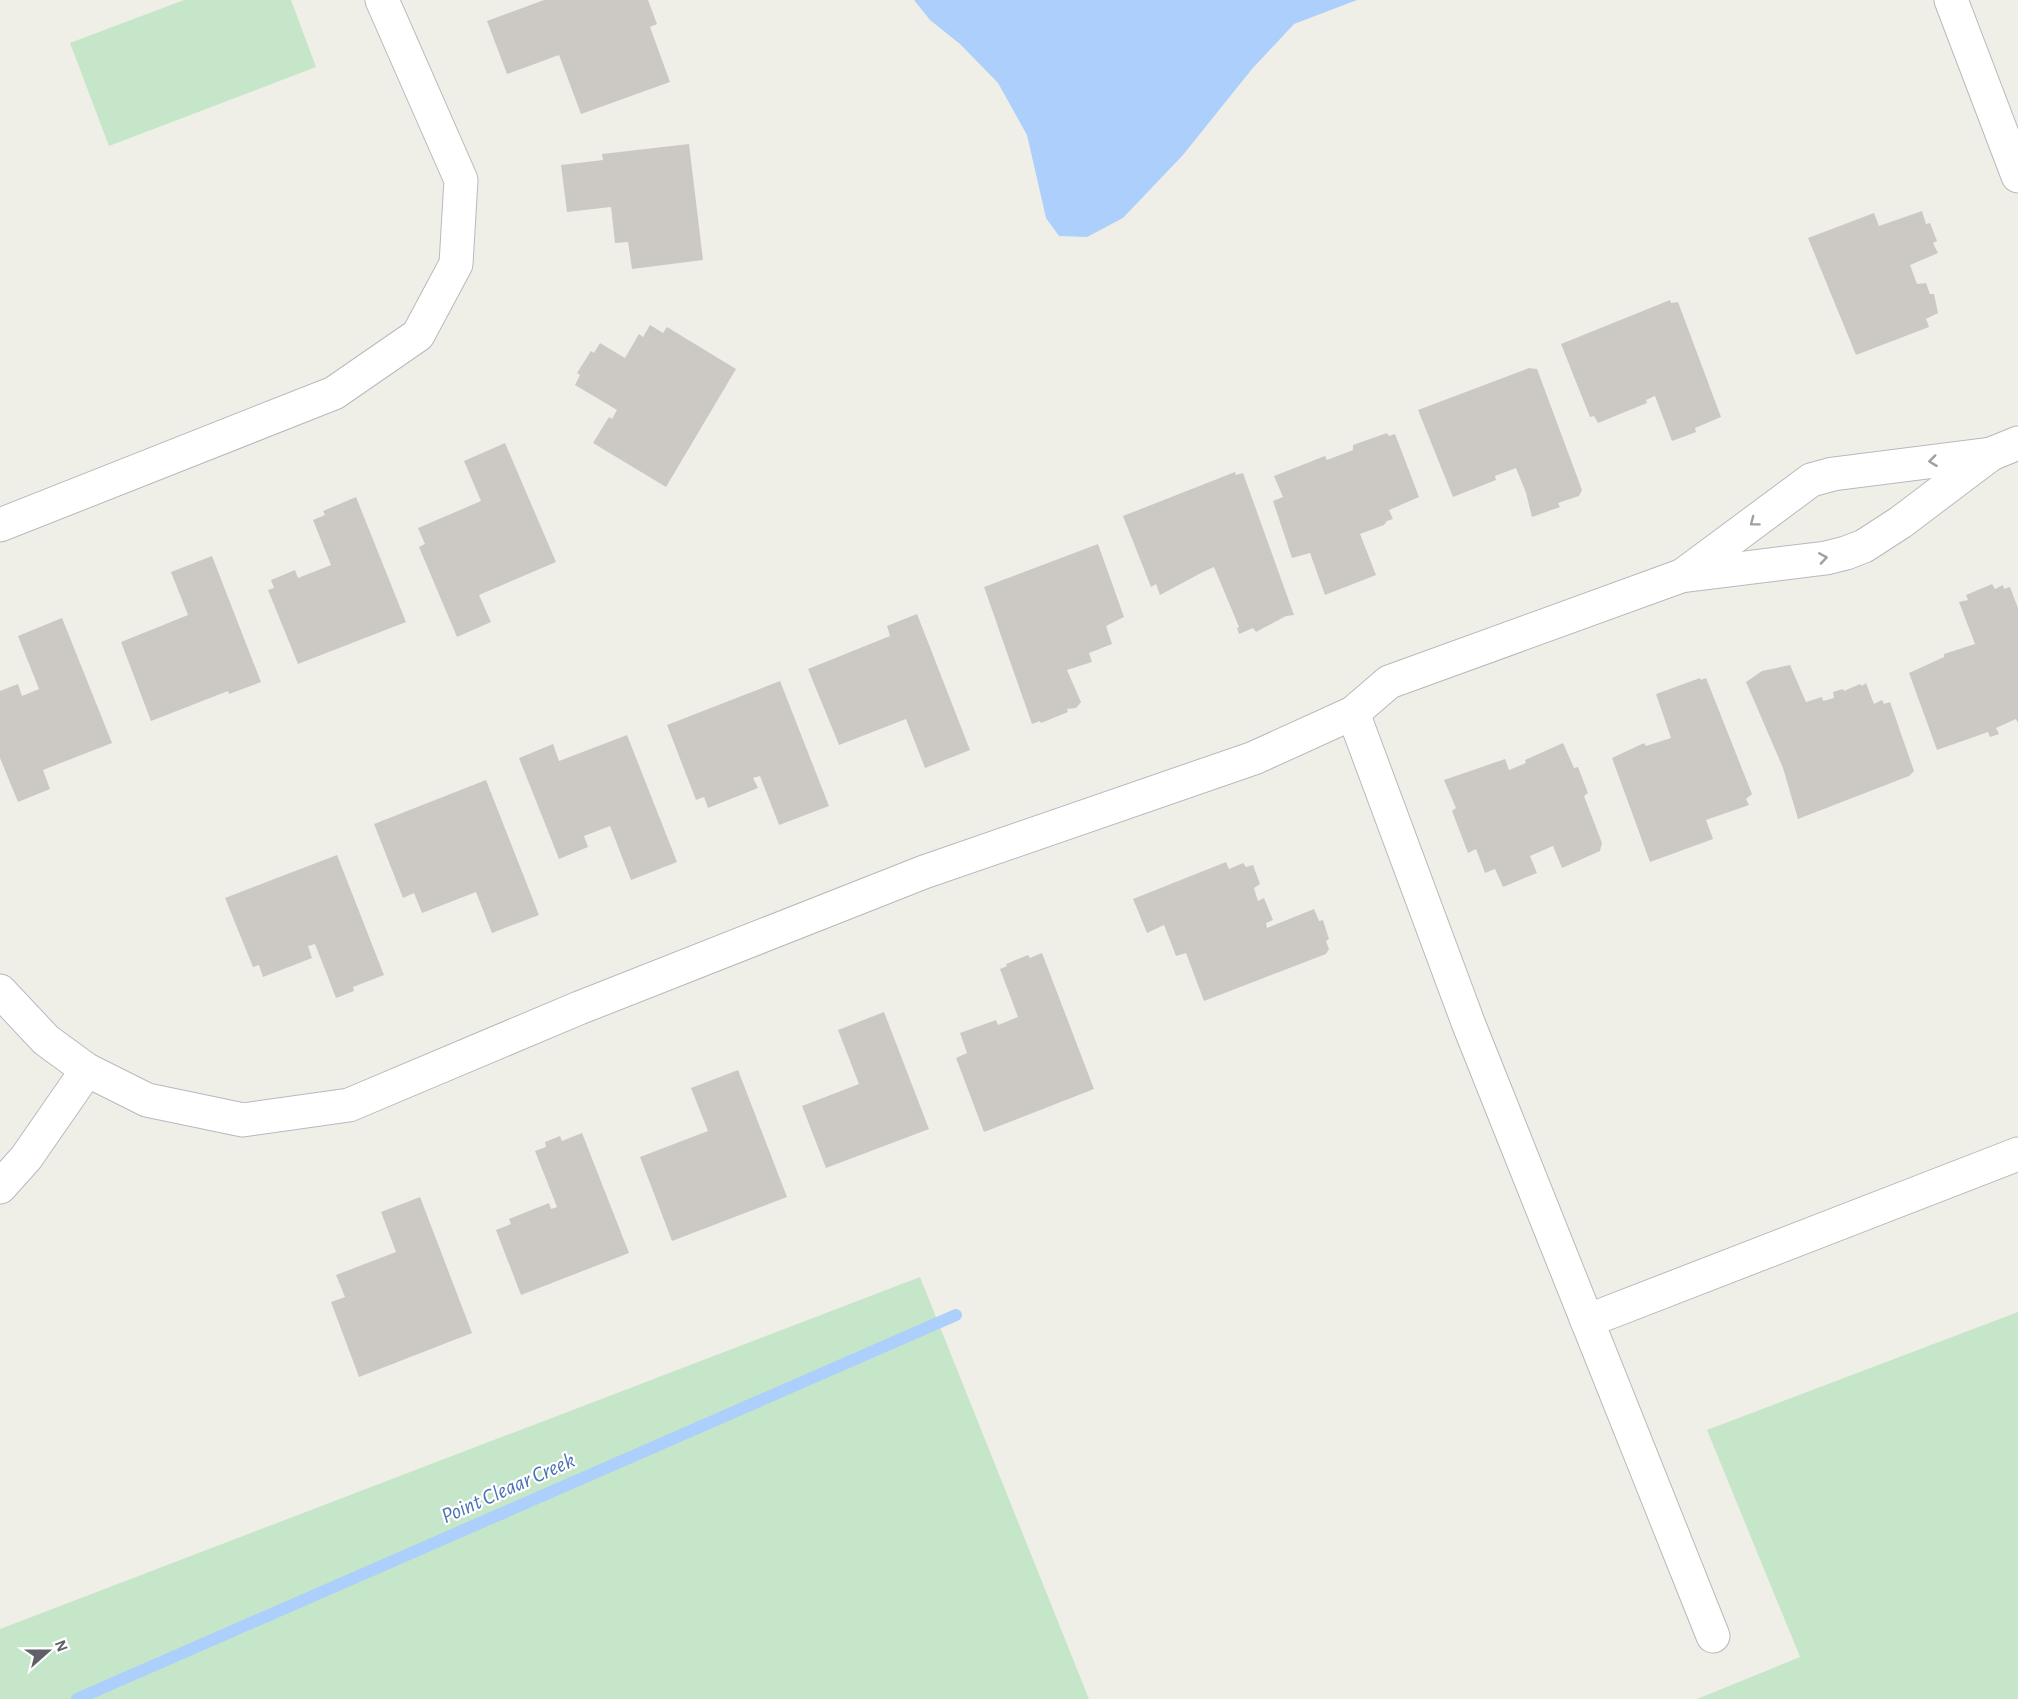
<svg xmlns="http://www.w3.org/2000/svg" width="2018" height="1699" font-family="'Alegreya Sans',sans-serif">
	<rect width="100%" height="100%" fill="#f0efe7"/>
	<g fill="#c5e6c9">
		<path d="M184,0H291L316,67L109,146L70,43Z"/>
		<path d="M920,1277L1089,1699H0V1629Z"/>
		<path d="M2018,1312V1699H1697L1800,1657L1707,1430Z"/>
	</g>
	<path fill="#accffb" d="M914,0H1357L1294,24L1252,69L1183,155L1123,218L1087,237L1059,236L1046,218L1027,135L998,83L960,44L930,20Z"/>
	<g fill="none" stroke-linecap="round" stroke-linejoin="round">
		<path stroke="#accffb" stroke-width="12" d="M77,1699L956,1315"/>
	</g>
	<g fill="#ccc9c4">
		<path d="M544,0H648L657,24L650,27L670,82L581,114L559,55L507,74L487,21Z"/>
		<path d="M689,144L703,260L632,269L628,242L615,243L611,207L567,212L561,165L603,160L602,154Z"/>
		<path d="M1922,211L1926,224L1930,223L1937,241L1933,243L1938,253L1910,265L1917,284L1926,283L1930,294H1934L1938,313L1926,319L1929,327L1856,355L1808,238L1874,213L1879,226Z"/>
		<path d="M1670,300L1671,303L1678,302L1721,417L1695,428L1696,432L1672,441L1655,396L1646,400L1647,403L1598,423L1594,416L1590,417L1561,344Z"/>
		<path d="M650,325L663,333L667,327L736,369L666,487L593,443L609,417L612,419L617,410L575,385L580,375L577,373L591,351L594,353L600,343L625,358L639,334L643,337Z"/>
		<path d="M1529,368L1537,369L1582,490L1579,496L1558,503L1560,507L1532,517L1526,493L1516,468L1495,476L1496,480L1453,497L1418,410Z"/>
		<path d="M1387,433L1389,436L1395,434L1419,497L1389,510L1393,519L1387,521L1384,525L1360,534L1376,575L1325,595L1310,553L1292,558L1273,501L1283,497L1274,476L1325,456L1327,460L1353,450V445Z"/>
		<path d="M505,443L556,562L479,595L491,622L457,637L419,547L425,544L418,528L481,501L464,461Z"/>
		<path d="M1235,472L1236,475L1243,473L1294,615L1286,616L1256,632L1253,628L1239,634L1237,628L1239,627L1214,567L1201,573L1160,595L1156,584L1151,587L1123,516Z"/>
		<path d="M356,497L406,622L298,664L268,590L274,588L271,580L295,570L298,578L331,565L313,520L325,515L323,511Z"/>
		<path d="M1098,544L1124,617L1106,626L1112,644L1089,653L1092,662L1067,670L1081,702L1076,708L1067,709L1068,712L1041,723L1040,721L1032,724L984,587Z"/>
		<path d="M212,556L261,682L229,694L228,691L151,721L121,642L188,615L171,572Z"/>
		<path d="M1992,584L1995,589L2003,585L2004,589L2010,587L2018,608V723L2016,719L1996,728L1999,734L1990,737L1988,732L1937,750L1909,673L1944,657V654L1975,644L1959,602L1968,600L1966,595Z"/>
		<path d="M917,614L970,750L925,768L906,719L839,745L808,669L890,636L887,626Z"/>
		<path d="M62,618L112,743L43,770L50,789L18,802L0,758V691L18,684L22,696L39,689L18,636Z"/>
		<path d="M1790,665L1806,702L1822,697L1823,701L1834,698L1833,692L1843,689L1844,691L1860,684L1862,686L1866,683L1874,704L1882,700L1884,704L1890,702L1914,771L1909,776L1798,819L1783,768L1746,682L1762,671Z"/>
		<path d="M1700,678L1701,680L1706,678L1752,794L1746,799L1749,805L1706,820L1713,839L1650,862L1612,758L1644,743L1646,746L1671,738L1656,694Z"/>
		<path d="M780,681L829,806L779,825L760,776L753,778L758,788L708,808L704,797L696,800L667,725Z"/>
		<path d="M627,735L677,862L631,880L610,826L584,836L588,847L559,859L519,758L553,744L559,761Z"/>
		<path d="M1563,743L1574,768L1578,767L1588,793L1584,796L1602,843L1600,851L1562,868L1553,846L1530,856L1537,873L1503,887L1495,869L1485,873L1476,849L1468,853L1452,811L1456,808L1444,780L1505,759L1509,770L1526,763L1525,760Z"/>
		<path d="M486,780L539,915L492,933L476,892L422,913L414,893L403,898L374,824Z"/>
		<path d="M337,855L384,975L353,987L354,991L336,998L315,944L308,946L312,958L263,977L259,965L253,967L225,898Z"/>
		<path d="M1226,862L1229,869L1243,863L1246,867L1253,865L1260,884L1254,888L1258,901L1264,898L1273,920L1266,923L1267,928L1314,909L1319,921L1323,920L1329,939L1326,941L1329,949L1326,954L1204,1001L1186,953L1176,956L1164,925L1147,933L1133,899Z"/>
		<path d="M1042,953L1094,1089L984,1132L956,1058L967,1053L960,1033L996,1020L998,1025L1018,1017L1000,969L1007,966L1006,964L1028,955L1030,958Z"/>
		<path d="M884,1012L929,1129L826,1168L802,1106L859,1084L838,1030Z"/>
		<path d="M738,1070L787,1197L672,1241L640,1157L708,1131L691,1088Z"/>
		<path d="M582,1133L629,1253L521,1295L496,1230L511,1224L509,1219L549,1203L551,1209L557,1207L535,1151L546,1147L545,1142L560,1136L562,1141Z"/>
		<path d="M420,1197L472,1333L359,1377L331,1302L345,1297L336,1275L396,1252L381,1212Z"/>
	</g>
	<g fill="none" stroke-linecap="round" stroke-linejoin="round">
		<defs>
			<g id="street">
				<path d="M1951,0L2018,176"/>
				<path d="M0,525L334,393L418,335L456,264L461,180L382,0"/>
				<path d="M1683,575L1811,480L1833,474L1991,454L2018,443"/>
				<path d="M1353,713L1469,1025L1713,1636"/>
				<path d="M0,991L46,1040L87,1070L147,1100L243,1120L349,1105L579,1008L924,872L1254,758L1353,713L1389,682L1681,576L1826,558L1846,553L1864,546L1901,522L1991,454"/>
				<path d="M0,1187L26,1158L87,1070"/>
				<path d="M1587,1321L2018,1154"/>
			</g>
		</defs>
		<use href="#street" stroke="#b7b9bd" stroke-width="35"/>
		<use href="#street" stroke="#fff" stroke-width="33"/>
	</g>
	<defs><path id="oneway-chevron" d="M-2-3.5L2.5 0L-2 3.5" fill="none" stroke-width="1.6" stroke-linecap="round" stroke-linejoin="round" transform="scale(1.5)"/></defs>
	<g stroke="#9fa0a4">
		<use href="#oneway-chevron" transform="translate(1933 461) rotate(173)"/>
		<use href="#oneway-chevron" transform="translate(1754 522) rotate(143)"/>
		<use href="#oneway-chevron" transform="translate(1823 558) rotate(-9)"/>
	</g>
	<g text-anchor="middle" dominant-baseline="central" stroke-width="4.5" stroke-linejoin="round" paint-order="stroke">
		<g font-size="22" font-style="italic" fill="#4b72b6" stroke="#fff">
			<text transform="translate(508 1488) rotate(-24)">Point Cleaar Creek</text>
		</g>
	</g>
	<g transform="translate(48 1651) rotate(69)" stroke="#ffffff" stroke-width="4.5" paint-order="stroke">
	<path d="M0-4.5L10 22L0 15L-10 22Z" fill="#5f6167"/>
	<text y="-9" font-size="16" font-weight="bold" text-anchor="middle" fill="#5f6167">N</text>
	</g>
</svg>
